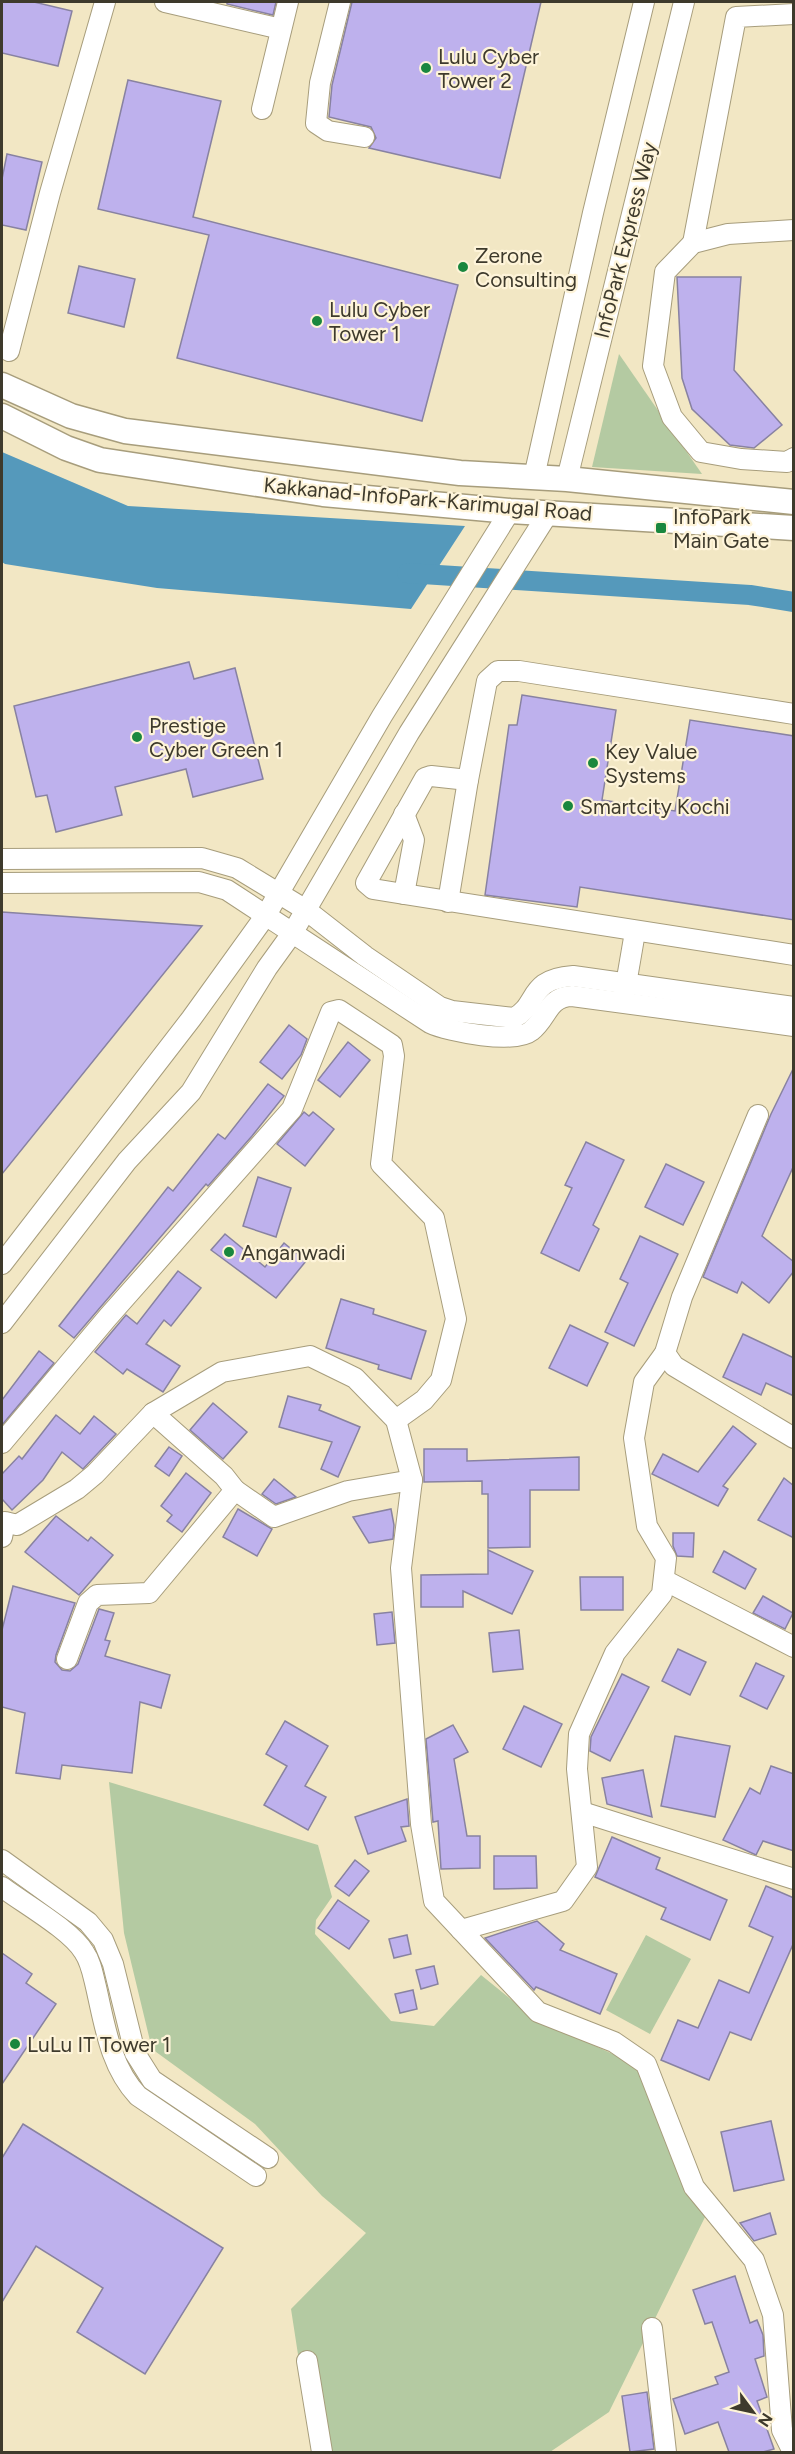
<svg xmlns="http://www.w3.org/2000/svg" width="795" height="2454" font-family="Figtree,sans-serif">
	<rect width="100%" height="100%" fill="#f2e7c4"/>
	<g fill="#b4caa2">
		<path d="M619,354L702,474L592,467Z"/>
		<path d="M109,1782L318,1845L332,1897L316,1920L315,1934L391,2021L434,2026L481,1975L534,2018L639,2066L707,2213L609,2412L550,2452H313L291,2309L366,2233L322,2196L255,2124L152,2049L124,1933Z"/>
		<path d="M646,1935L691,1959L650,2034L606,2010Z"/>
	</g>
	<path fill="#59b" d="M2,452L128,506L465,526L411,609L157,588L5,564L2,562Z"/>
	<g fill="none" stroke-linecap="round" stroke-linejoin="round">
		<path stroke="#59b" stroke-width="20" d="M407,573L750,595L794,602"/>
	</g>
	<g fill="#beb1ed" stroke="#8882a1" stroke-width="1.5">
		<path d="M2,2H34L72,11L58,66L2,53Z"/>
		<path d="M227,2H276L273,15L227,4Z"/>
		<path d="M352,2H541L500,178L369,148L376,138L371,127L329,117L332,85Z"/>
		<path d="M128,80L221,101L193,217L458,285L422,421L177,358L209,235L98,209Z"/>
		<path d="M7,154L42,162L26,230L2,225V179Z"/>
		<path d="M79,266L135,279L124,327L68,313Z"/>
		<path d="M677,277H741L734,370L782,425L754,448L730,445L692,409L682,378Z"/>
		<path d="M189,662L194,679L235,668L263,779L193,797L186,769L115,787L122,815L56,832L47,795L36,797L14,706Z"/>
		<path d="M522,695L616,710L602,800L675,811L690,720L794,736V920L580,887L577,907L485,895L509,725H517Z"/>
		<path d="M2,912L202,926L2,1174Z"/>
		<path d="M289,1025L307,1039L301,1055L282,1079L260,1062Z"/>
		<path d="M348,1042L370,1060L340,1097L318,1080Z"/>
		<path d="M794,1067V1165L762,1236L794,1262V1271L769,1303L742,1282L737,1293L703,1277L771,1114Z"/>
		<path d="M268,1084L284,1096L252,1136L208,1186L206,1184L74,1338L59,1326L168,1187L173,1191L218,1134L225,1139Z"/>
		<path d="M304,1112L309,1116L313,1112L334,1129L305,1166L277,1144Z"/>
		<path d="M586,1142L624,1160L593,1225L599,1229L579,1271L541,1253L572,1188L565,1185Z"/>
		<path d="M666,1164L704,1182L683,1225L645,1207Z"/>
		<path d="M258,1177L291,1188L276,1237L243,1226Z"/>
		<path d="M225,1234L265,1267L284,1243L306,1261L276,1298L211,1250Z"/>
		<path d="M640,1236L678,1254L634,1346L605,1332L628,1283L620,1279Z"/>
		<path d="M178,1271L201,1288L171,1326L164,1320L146,1344L180,1366L163,1392L127,1369L123,1374L95,1352L126,1315L137,1324Z"/>
		<path d="M341,1299L374,1309L373,1314L426,1331L411,1379L378,1369L379,1365L326,1348Z"/>
		<path d="M570,1325L608,1343L587,1386L549,1368Z"/>
		<path d="M743,1334L794,1358V1396L766,1383L761,1395L723,1377Z"/>
		<path d="M39,1351L54,1363L2,1425V1400Z"/>
		<path d="M288,1396L321,1405L319,1410L360,1427L338,1477L321,1469L332,1442L279,1427Z"/>
		<path d="M213,1403L247,1432L223,1459L190,1430Z"/>
		<path d="M56,1415L80,1434L94,1416L116,1434L83,1469L62,1452L43,1480L12,1510L2,1499V1474L19,1456L22,1459Z"/>
		<path d="M733,1426L756,1444L723,1486L728,1489L718,1506L652,1474L663,1454L698,1472Z"/>
		<path d="M169,1447L182,1456L169,1476L155,1466Z"/>
		<path d="M424,1449H467V1461L579,1457V1490H530V1547L488,1548V1494H482V1481L424,1482Z"/>
		<path d="M186,1473L211,1493L182,1532L167,1521L172,1515L161,1506Z"/>
		<path d="M784,1478L794,1486V1538L758,1520Z"/>
		<path d="M274,1479L296,1497L276,1504L262,1494Z"/>
		<path d="M238,1509L272,1529L257,1556L223,1537Z"/>
		<path d="M391,1509L394,1525L393,1539L369,1543L353,1517Z"/>
		<path d="M56,1516L88,1541L91,1537L113,1555L79,1595L25,1552Z"/>
		<path d="M673,1533H694L693,1557L677,1556L673,1546Z"/>
		<path d="M488,1550L533,1571L512,1614L463,1591V1607H421V1575L488,1574Z"/>
		<path d="M724,1551L756,1569L745,1589L713,1572Z"/>
		<path d="M580,1577H623V1610H581Z"/>
		<path d="M13,1586L75,1603L56,1655L55,1662L62,1670L70,1671L78,1664L99,1609L114,1613L105,1640L110,1641L105,1656L170,1675L161,1708L140,1702L132,1773L62,1765L60,1779L16,1773L25,1713L2,1707V1630Z"/>
		<path d="M763,1596L793,1613L785,1629L753,1613Z"/>
		<path d="M392,1612L395,1643L377,1645L374,1614Z"/>
		<path d="M519,1630L523,1669L493,1672L489,1633Z"/>
		<path d="M678,1649L706,1662L690,1695L662,1681Z"/>
		<path d="M756,1663L784,1676L767,1709L740,1696Z"/>
		<path d="M622,1674L649,1687L610,1761L590,1751L591,1737Z"/>
		<path d="M524,1706L562,1724L541,1767L503,1749Z"/>
		<path d="M285,1721L328,1746L305,1786L326,1797L308,1830L264,1805L287,1766L266,1754Z"/>
		<path d="M453,1725L468,1752L454,1759L467,1836H480V1868L441,1869L438,1821L433,1822L426,1739Z"/>
		<path d="M675,1736L730,1746L715,1817L661,1806Z"/>
		<path d="M771,1766L794,1774V1851L763,1841L756,1855L723,1840L750,1788L760,1794Z"/>
		<path d="M643,1770L652,1817L607,1804L602,1778Z"/>
		<path d="M407,1799L409,1826L401,1827L406,1841L368,1854L355,1817Z"/>
		<path d="M612,1837L660,1858L656,1869L727,1900L710,1940L661,1919L666,1908L595,1877Z"/>
		<path d="M494,1856H536L537,1888L494,1889Z"/>
		<path d="M355,1860L369,1871L349,1896L335,1886Z"/>
		<path d="M766,1886L794,1898V1942L751,2040L730,2032L709,2080L661,2060L678,2020L698,2028L719,1980L749,1993L773,1937L749,1926Z"/>
		<path d="M338,1900L369,1921L349,1949L318,1928Z"/>
		<path d="M537,1921L564,1944L560,1950L617,1974L600,2014L536,1987L534,1990L485,1938Z"/>
		<path d="M407,1935L411,1954L394,1958L389,1939Z"/>
		<path d="M2,1953L32,1974L26,1983L56,2004L2,2084Z"/>
		<path d="M434,1966L438,1984L421,1989L416,1970Z"/>
		<path d="M413,1990L417,2009L400,2013L395,1994Z"/>
		<path d="M771,2121L784,2180L734,2191L721,2132Z"/>
		<path d="M23,2124L223,2248L145,2374L77,2332L103,2288L36,2246L2,2302V2158Z"/>
		<path d="M770,2213L776,2234L754,2241L740,2223Z"/>
		<path d="M735,2276L750,2323L757,2320L763,2335L764,2356L755,2359L767,2397L757,2401L774,2449L763,2452H729L718,2422L685,2434L673,2399L718,2384L715,2377L729,2372L712,2322L705,2324L693,2290Z"/>
		<path d="M647,2392L654,2449L630,2452L622,2396Z"/>
	</g>
	<g fill="none" stroke-linecap="round" stroke-linejoin="round">
		<defs>
			<g id="minor">
				<path d="M165,2L281,29"/>
				<path d="M340,2L320,83L316,123L328,131L364,137"/>
				<path d="M262,109L288,2"/>
				<path d="M794,230L728,234L693,243L665,272L653,366L672,417L701,452L741,459L787,462L794,458"/>
				<path d="M693,243L736,17L794,14"/>
				<path d="M9,351L50,193L105,2"/>
				<path d="M534,477L593,213L644,2"/>
				<path d="M567,479L684,2"/>
				<path d="M794,714L519,671H498L487,681L468,780L431,776L425,778L366,883L373,889L404,894L794,955"/>
				<path d="M2,859L202,858L237,868L306,910L365,956L440,1007L452,1011L514,1018C539,1005 527,979 573,976L794,1007"/>
				<path d="M2,883L199,882L227,890L430,1023C449,1032 515,1044 531,1031C548,1018 547,997 572,996L794,1026"/>
				<path d="M404,894L414,840L404,814"/>
				<path d="M448,902L468,780"/>
				<path d="M624,996L635,932"/>
				<path d="M758,1115L682,1297L665,1353L674,1366L794,1438"/>
				<path d="M2,1264L191,1019L266,915L382,716L510,511"/>
				<path d="M2,1323L127,1161L191,1092L267,968L293,932L409,733L549,512"/>
				<path d="M2,1443L108,1317L292,1109L331,1012L339,1010L392,1045L394,1056L381,1164L434,1218L456,1319L441,1380L424,1400L396,1420"/>
				<path d="M235,1490L274,1517L348,1491L412,1480"/>
				<path d="M2,1537L5,1522L17,1525L77,1489L95,1474L153,1413L222,1372L310,1356L355,1378L396,1420L412,1480L401,1568L421,1824L434,1901L538,2012L614,2042L646,2064L694,2187L754,2260L773,2315L782,2430L793,2452"/>
				<path d="M664,1580L794,1647"/>
				<path d="M67,1659L88,1603L97,1595L149,1593L235,1490L224,1476L153,1413"/>
				<path d="M582,1812L794,1879"/>
				<path d="M2,1860L88,1922L103,1940L113,1964L135,2053L152,2080L268,2158"/>
				<path d="M2,1887C23,1903 71,1930 84,1952C91,1962 93,1975 96,1987C105,2026 110,2066 138,2096L256,2176"/>
				<path d="M461,1930L563,1901L587,1867L577,1769L579,1734L615,1653L662,1594L666,1558L647,1526L634,1438L644,1382L665,1353"/>
				<path d="M652,2328L666,2452"/>
				<path d="M307,2361L322,2452"/>
			</g>
			<g id="major">
				<path d="M2,385L71,416L125,431L460,473L567,479L794,502"/>
				<path d="M2,416L66,448L100,460L323,494L510,511L794,528"/>
			</g>
		</defs>
		<use href="#minor" stroke="#a79d7c" stroke-width="22"/>
		<use href="#major" stroke="#a79d7c" stroke-width="27"/>
		<use href="#minor" stroke="#fff" stroke-width="20"/>
		<use href="#major" stroke="#fff" stroke-width="24"/>
	</g>
	<g fill="#1a873e" stroke="#fef4d9" stroke-width="2">
		<circle cx="426" cy="68" r="6"/>
		<circle cx="463" cy="267" r="6"/>
		<circle cx="317" cy="321" r="6"/>
		<rect x="655" y="522" width="12" height="12" rx="3"/>
		<circle cx="137" cy="737" r="6"/>
		<circle cx="593" cy="763" r="6"/>
		<circle cx="568" cy="806" r="6"/>
		<circle cx="229" cy="1252" r="6"/>
		<circle cx="15" cy="2044" r="6"/>
	</g>
	<g text-anchor="middle" dominant-baseline="central" stroke-width="4.5" stroke-linejoin="round" paint-order="stroke">
		<g font-size="21" fill="#3e3a2c" stroke="#fef4d9" text-anchor="start">
			<text x="438" y="56">Lulu Cyber<tspan x="438" dy="24">Tower 2</tspan></text>
			<text x="475" y="255">Zerone<tspan x="475" dy="24">Consulting</tspan></text>
			<text x="329" y="309">Lulu Cyber<tspan x="329" dy="24">Tower 1</tspan></text>
			<text x="673" y="516">InfoPark<tspan x="673" dy="24">Main Gate</tspan></text>
			<text x="149" y="725">Prestige<tspan x="149" dy="24">Cyber Green 1</tspan></text>
			<text x="605" y="751">Key Value<tspan x="605" dy="24">Systems</tspan></text>
			<text x="580" y="806">Smartcity Kochi</text>
			<text x="241" y="1252">Anganwadi</text>
			<text x="27" y="2044">LuLu IT Tower 1</text>
		</g>
		<g font-size="21" fill="#3e3a2c" stroke="#fef4d9">
			<text transform="translate(625 240) rotate(-76)">InfoPark Express Way</text>
			<text transform="translate(428 499) rotate(5)">Kakkanad-InfoPark-Karimugal Road</text>
		</g>
	</g>
	<rect width="795" height="2454" fill="none" stroke="#3e3a2c" stroke-width="6"/>
	<g transform="translate(753 2412) rotate(123)" stroke="#fef4d9" stroke-width="4.5" paint-order="stroke">
	<path d="M0-4.5L10 22L0 15L-10 22Z" fill="#3e3a2c"/>
	<text y="-9" font-size="16" font-weight="bold" text-anchor="middle" fill="#3e3a2c">N</text>
	</g>
</svg>
